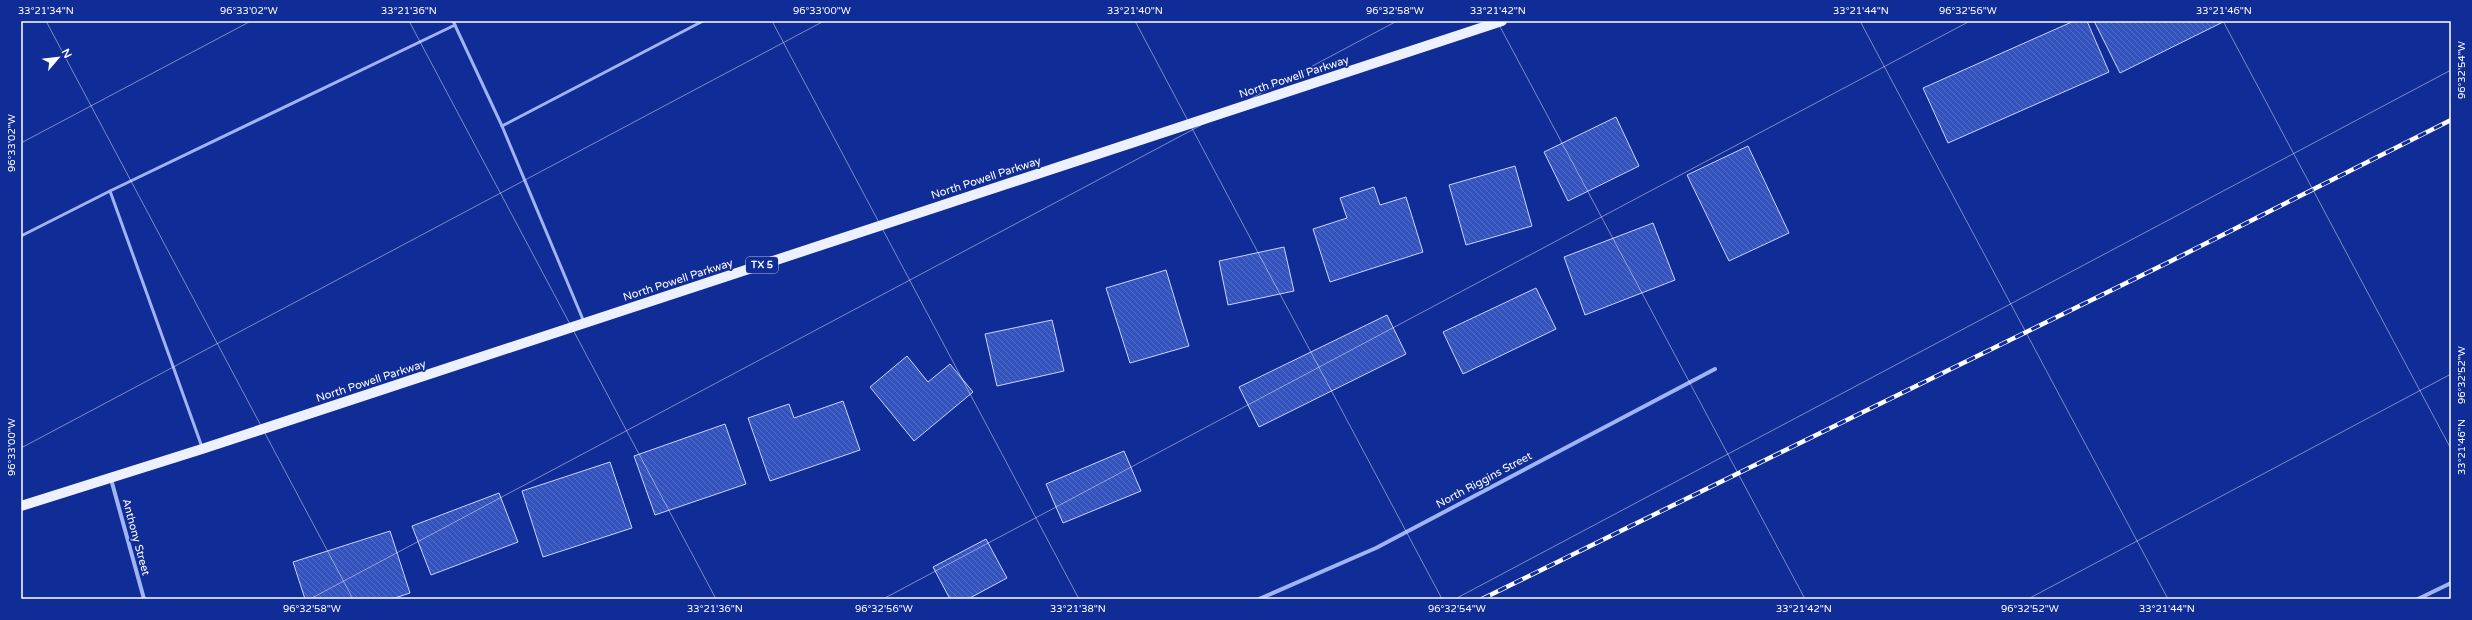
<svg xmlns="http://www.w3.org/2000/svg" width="2472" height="620" font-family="'Varela Round',sans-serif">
	<defs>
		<pattern id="building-back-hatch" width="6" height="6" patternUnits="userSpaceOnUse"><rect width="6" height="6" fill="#3453bd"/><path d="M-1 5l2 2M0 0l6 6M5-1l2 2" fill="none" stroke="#526dc7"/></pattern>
	</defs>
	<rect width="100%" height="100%" fill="#102d97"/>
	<g fill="url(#building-back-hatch)" stroke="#c9d5fe">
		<path d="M2074,21H2087L2109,72L1948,143L1923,88Z"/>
		<path d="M2094,21H2225L2120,73Z"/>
		<path d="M1616,117L1639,166L1568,201L1544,152Z"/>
		<path d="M1748,146L1789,233L1729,261L1687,175Z"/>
		<path d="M1515,166L1532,226L1466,245L1449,185Z"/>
		<path d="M1374,187L1380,205L1406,197L1423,252L1330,282L1313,229L1347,218L1340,198Z"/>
		<path d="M1653,223L1675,280L1585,315L1564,257Z"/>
		<path d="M1284,247L1294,291L1228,305L1219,261Z"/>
		<path d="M1166,270L1189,346L1130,363L1106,288Z"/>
		<path d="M1536,288L1556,329L1463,374L1443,332Z"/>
		<path d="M1387,315L1406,354L1259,427L1239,387Z"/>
		<path d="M1052,320L1064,371L997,386L985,334Z"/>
		<path d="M907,356L928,382L950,364L973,392L914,441L870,387Z"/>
		<path d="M843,401L860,450L770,481L748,418L789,404L794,418Z"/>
		<path d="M725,424L746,484L655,515L634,456Z"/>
		<path d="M1124,451L1141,491L1063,523L1046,484Z"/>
		<path d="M610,462L632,528L543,557L522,491Z"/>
		<path d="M499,493L518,542L431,575L412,526Z"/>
		<path d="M390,531L410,593L392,599H305L293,562Z"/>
		<path d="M986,539L1007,578L968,599H950L933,567Z"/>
	</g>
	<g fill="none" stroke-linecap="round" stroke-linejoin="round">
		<g stroke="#a0b3f4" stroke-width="3">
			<path d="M453,21L502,126L584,322"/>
			<path d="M502,126L703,21"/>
			<path d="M110,191L455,25"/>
			<path d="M21,236L110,191L202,447"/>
		</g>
		<g stroke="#a0b3f4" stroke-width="4">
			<path d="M111,479L144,599"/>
			<path d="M1259,599L1376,548L1715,369"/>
			<path d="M2418,599L2451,583"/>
		</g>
		<path stroke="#edf0ff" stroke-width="10" d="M21,506L202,449L1502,21"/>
		<defs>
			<path id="rail" d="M1482,599L2169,262L2451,120"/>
		</defs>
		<use href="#rail" stroke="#fff" stroke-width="4.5"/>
		<use href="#rail" stroke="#102d97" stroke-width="3" stroke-dasharray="9" stroke-linecap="butt"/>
	</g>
	<path fill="none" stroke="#fff" stroke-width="1" stroke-opacity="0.45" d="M46,21L353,599M409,21L716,599M772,21L1079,599M1135,21L1442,599M1497,21L1805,599M1860,21L2168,599M2223,21L2451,449M21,143L251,21M21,448L824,21M310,599L1397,21M883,599L1970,21M1455,599L2451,70M2028,599L2451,374"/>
	<g text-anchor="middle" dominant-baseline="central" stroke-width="3.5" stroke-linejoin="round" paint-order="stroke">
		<rect fill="#102d97" stroke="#b7c0e0" stroke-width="1" x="746" y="257" width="32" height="16" rx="3"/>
		<g font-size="10" font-weight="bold" fill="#fff">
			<text x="762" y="265">TX 5</text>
		</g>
		<g font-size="11" fill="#fff" stroke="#102d97">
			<text transform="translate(1294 77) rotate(-18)">North Powell Parkway</text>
			<text transform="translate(986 178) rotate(-18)">North Powell Parkway</text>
			<text transform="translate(678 280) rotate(-18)">North Powell Parkway</text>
			<text transform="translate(371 381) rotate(-18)">North Powell Parkway</text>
			<text transform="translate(1484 480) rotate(-28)">North Riggins Street</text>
			<text transform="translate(136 537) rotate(75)">Anthony Street</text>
		</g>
	</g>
	<rect width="2472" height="620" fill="none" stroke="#102d97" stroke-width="44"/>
	<g transform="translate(58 58) rotate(62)" stroke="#102d97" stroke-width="3" paint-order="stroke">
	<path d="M0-3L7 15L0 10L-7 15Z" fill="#ffffff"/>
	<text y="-6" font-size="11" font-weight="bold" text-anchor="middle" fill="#ffffff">N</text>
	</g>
	<rect x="22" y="22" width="2428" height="576" fill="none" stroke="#fff" stroke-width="1.5"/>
	<g font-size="10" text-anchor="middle" fill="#fff">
		<text x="46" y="14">33°21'34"N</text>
		<text x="249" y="14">96°33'02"W</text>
		<text x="409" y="14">33°21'36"N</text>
		<text x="822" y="14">96°33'00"W</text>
		<text x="1135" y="14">33°21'40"N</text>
		<text x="1395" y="14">96°32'58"W</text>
		<text x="1498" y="14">33°21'42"N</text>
		<text x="1861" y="14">33°21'44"N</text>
		<text x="1968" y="14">96°32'56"W</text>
		<text x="2224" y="14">33°21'46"N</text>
		<text transform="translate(2461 70) rotate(-90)" y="4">96°32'54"W</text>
		<text transform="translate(11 143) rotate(-90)" y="4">96°33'02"W</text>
		<text transform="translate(2461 375) rotate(-90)" y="4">96°32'52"W</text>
		<text transform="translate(2461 447) rotate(-90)" y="4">33°21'46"N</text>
		<text transform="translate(11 447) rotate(-90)" y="4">96°33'00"W</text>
		<text x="312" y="612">96°32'58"W</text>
		<text x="715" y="612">33°21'36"N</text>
		<text x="884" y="612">96°32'56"W</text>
		<text x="1078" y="612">33°21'38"N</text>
		<text x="1457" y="612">96°32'54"W</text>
		<text x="1804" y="612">33°21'42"N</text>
		<text x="2030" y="612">96°32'52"W</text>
		<text x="2167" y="612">33°21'44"N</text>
	</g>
</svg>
